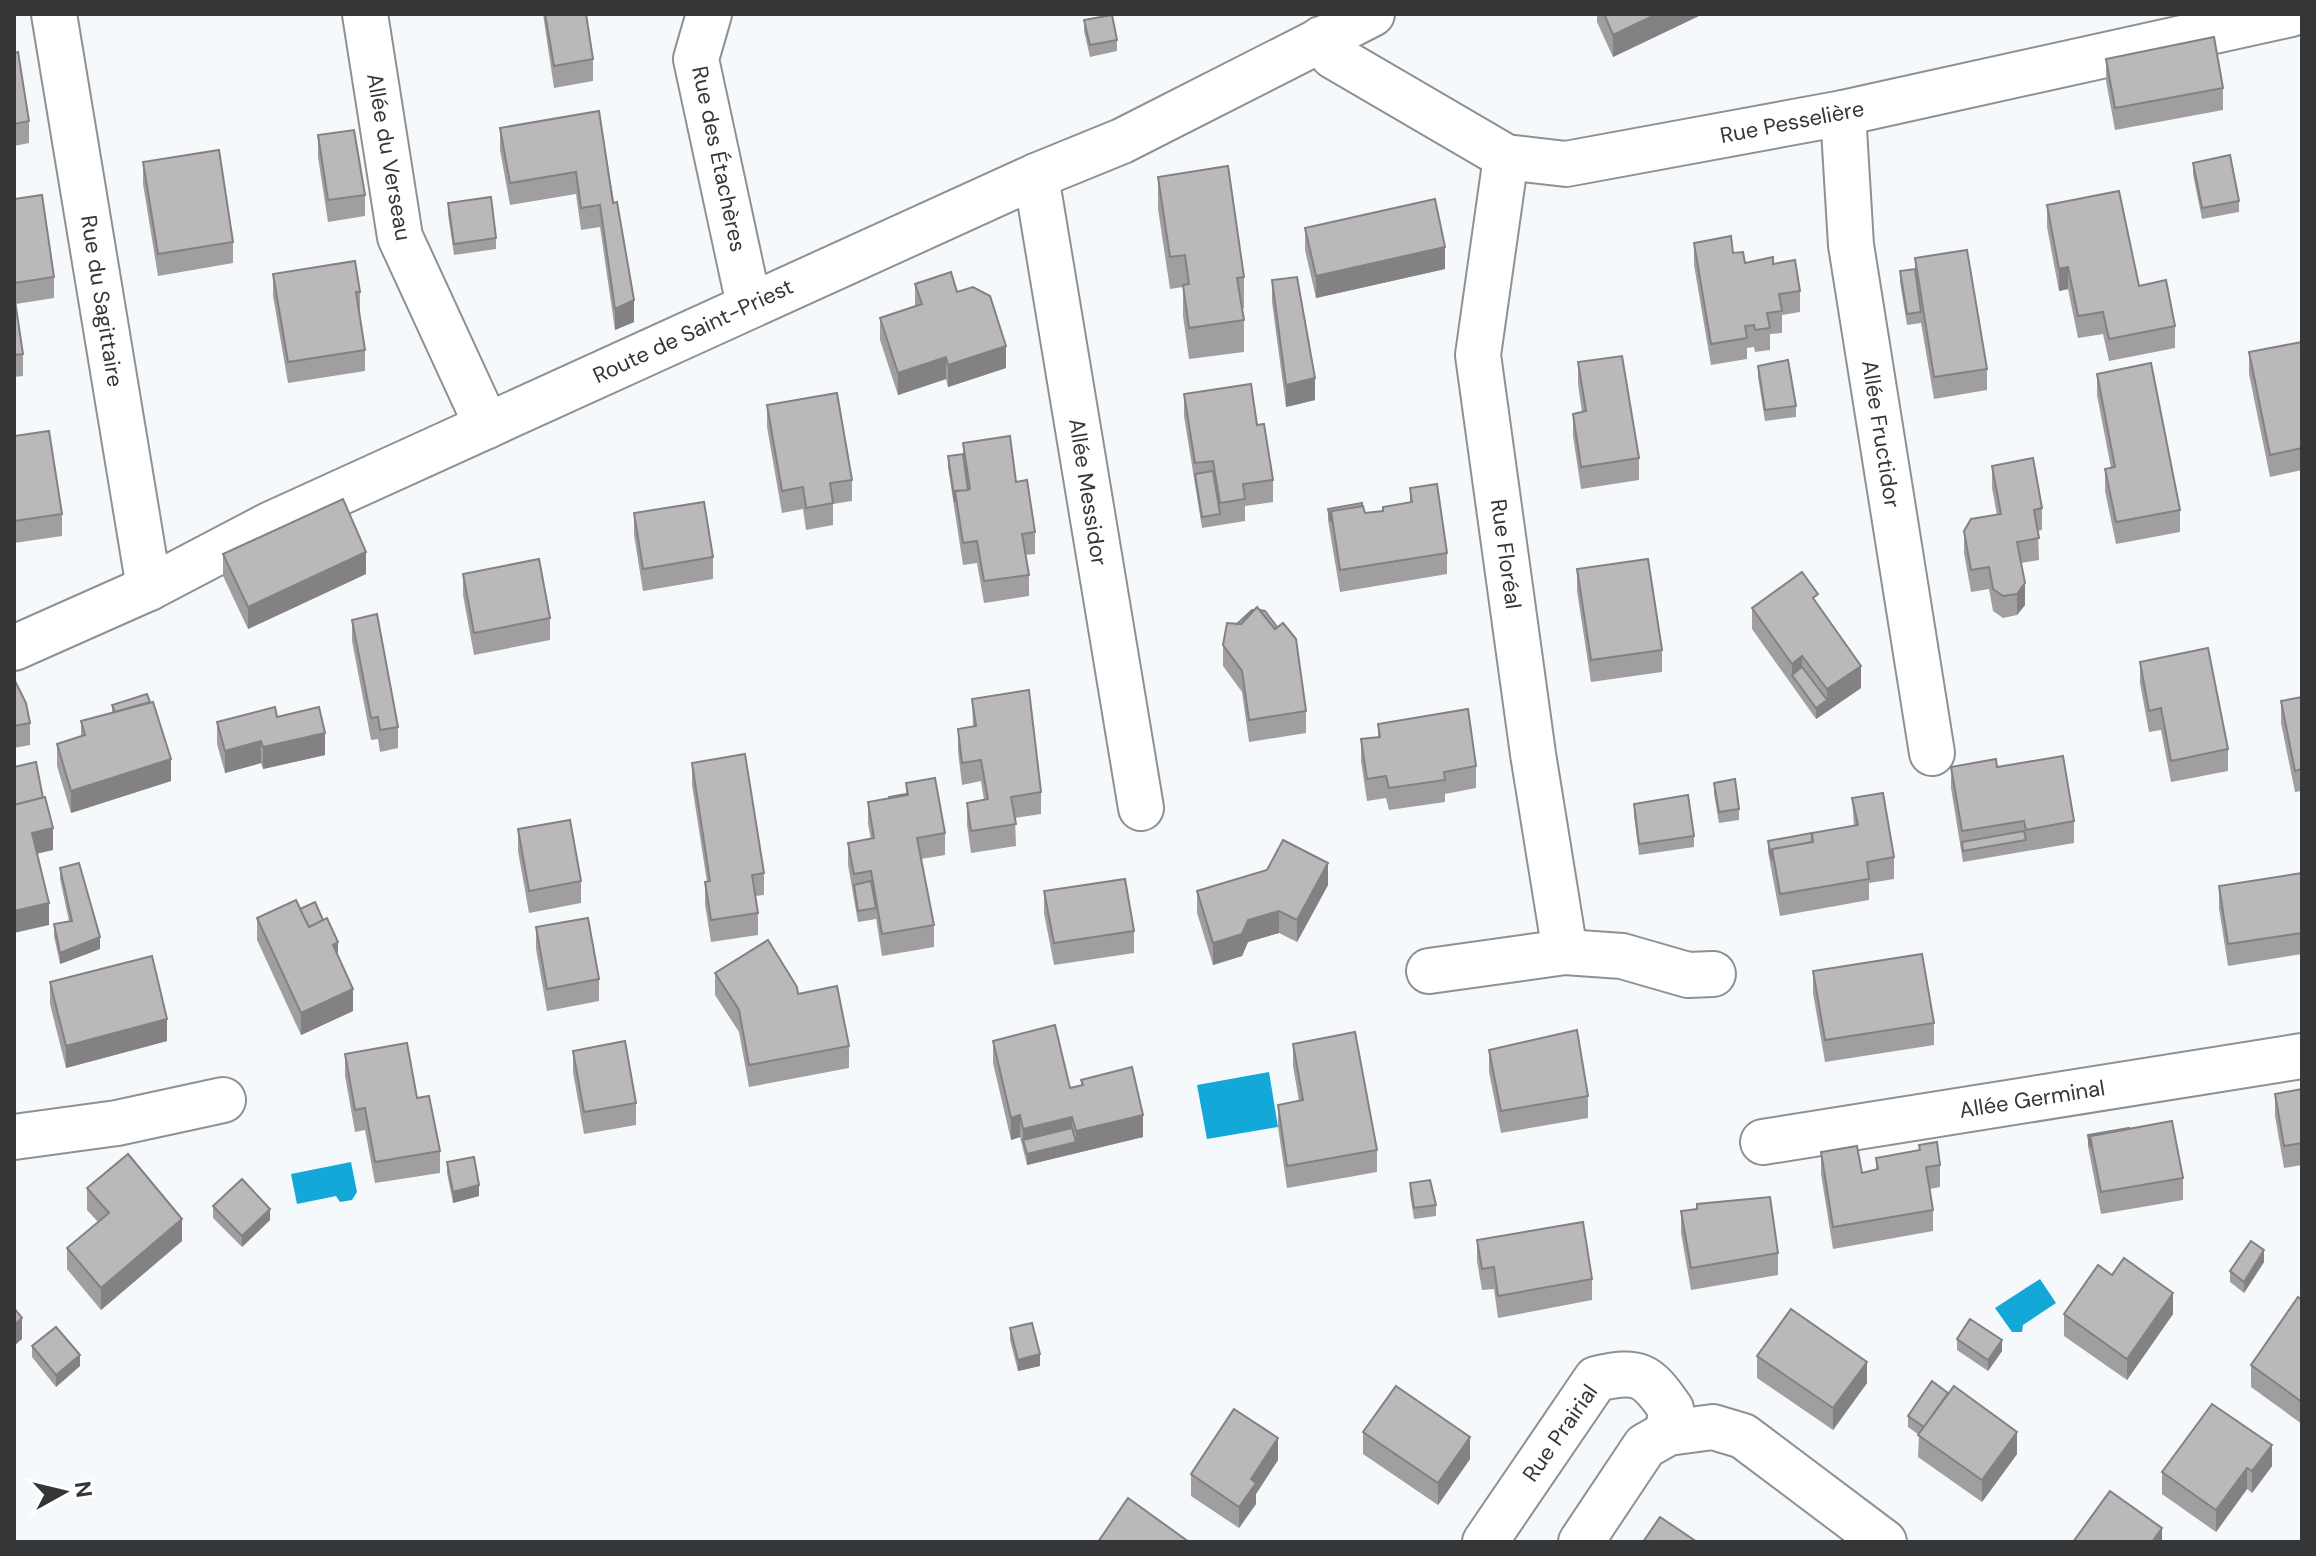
<svg xmlns="http://www.w3.org/2000/svg" width="2316" height="1556" font-family="'DM Sans',sans-serif">
	<rect width="100%" height="100%" fill="#f6f9fb"/>
	<g fill="#13a8d7">
		<path d="M1269,1072L1278,1127L1207,1139L1197,1085Z"/>
		<path d="M351,1162L357,1192L352,1200L340,1202L336,1196L297,1204L291,1174Z"/>
		<path d="M2040,1279L2056,1303L2023,1325L2022,1332H2012L1995,1308Z"/>
	</g>
	<g fill="none" stroke-linecap="round" stroke-linejoin="round">
		<defs>
			<g id="minor">
				<path d="M54,14L149,588"/>
				<path d="M365,14L400,237L487,426"/>
				<path d="M709,14L696,59L749,305"/>
				<path d="M1321,39L1333,56L1506,157L1566,164L1843,113L2291,14"/>
				<path d="M1843,113L1851,245L1932,753"/>
				<path d="M1036,176L1141,808"/>
				<path d="M14,648L149,588L271,524L1036,176L1122,141L1372,14"/>
				<path d="M1565,952L1622,956L1688,975L1713,974"/>
				<path d="M1429,971L1565,952L1533,754L1478,355L1506,157"/>
				<path d="M14,1137L117,1123L223,1100"/>
				<path d="M1763,1142L2302,1056"/>
				<path d="M1485,1542L1596,1379C1639,1369 1647,1374 1671,1409L1668,1433"/>
				<path d="M1581,1542L1645,1446L1668,1433L1713,1427L1743,1436L1884,1542"/>
			</g>
		</defs>
		<use href="#minor" stroke="#8e9092" stroke-width="48"/>
		<use href="#minor" stroke="#fff" stroke-width="44"/>
	</g>
	<g fill="#a19ea0">
		<path d="M543,14H586L593,59V81L554,88Z"/>
		<path d="M1597,14H1703L1613,57L1597,22Z"/>
		<path d="M1084,20L1117,40V51L1090,57L1084,31Z"/>
		<path d="M14,53L29,121V143L14,146Z"/>
		<path d="M2106,59L2223,88V110L2115,130L2106,81Z"/>
		<path d="M599,111L634,322L615,330L600,227L581,230L576,194L510,205L500,150V128Z"/>
		<path d="M318,135L365,195V216L328,222L318,157Z"/>
		<path d="M143,162L233,242V263L158,276L143,184Z"/>
		<path d="M2193,163L2239,201V212L2202,219L2193,174Z"/>
		<path d="M1158,177L1244,277V308L1242,309L1244,320V352L1189,359L1183,316V287L1170,289L1158,209Z"/>
		<path d="M14,199L54,277V298L16,304L23,354V376L14,377Z"/>
		<path d="M448,203L496,238V249L454,255L448,214Z"/>
		<path d="M2047,205L2139,286L2175,326V348L2109,361L2103,334L2078,338L2068,289L2059,291L2047,227Z"/>
		<path d="M1305,228L1445,269L1316,298L1305,250Z"/>
		<path d="M1694,243L1745,263L1773,264L1800,291V312L1782,315V333L1770,334V350L1755,352L1754,347L1747,348V359L1711,365L1694,265Z"/>
		<path d="M1915,258L1987,369V390L1934,399L1921,323L1907,325L1900,282V271L1915,269Z"/>
		<path d="M273,274L360,292V314L365,350V371L288,383L273,296Z"/>
		<path d="M1272,280L1315,400L1286,407L1272,302Z"/>
		<path d="M915,284L957,292L1006,368L948,387L946,379L898,395L880,340V318L915,306Z"/>
		<path d="M2302,342V470L2270,477L2249,374V352Z"/>
		<path d="M1578,362L1639,458V480L1581,489L1573,436V414L1582,412L1578,384Z"/>
		<path d="M1758,366L1796,406V417L1765,421L1758,377Z"/>
		<path d="M2097,374L2180,510V532L2116,544L2105,491V469L2111,468L2097,395Z"/>
		<path d="M1184,394L1257,425L1273,480V502L1245,506V521L1202,528L1184,416Z"/>
		<path d="M767,405L852,480V501L833,504V525L806,530L803,509L782,513L767,427Z"/>
		<path d="M14,436L62,514V536L14,543Z"/>
		<path d="M963,443L1016,482L1035,532V554L1025,555L1029,575V596L984,603L977,563L963,565L948,467V456L963,454Z"/>
		<path d="M1992,466L2042,508V530L2038,531L2039,560L2021,563L2025,605L2017,615L2003,618L1993,611L1989,589L1971,592L1964,553V531L1997,515L1992,488Z"/>
		<path d="M1410,488L1447,553V574L1340,592L1328,520V509L1365,513L1383,511L1410,502Z"/>
		<path d="M634,513L713,557V579L643,591L634,535Z"/>
		<path d="M223,554L366,574L248,629L223,576Z"/>
		<path d="M1577,569L1662,650V672L1591,682L1577,591Z"/>
		<path d="M463,574L550,618V640L474,655L463,595Z"/>
		<path d="M1818,605L1861,688L1816,719L1752,629V608Z"/>
		<path d="M352,620L398,727V748L380,752L378,739L371,740L352,641Z"/>
		<path d="M1223,645L1306,711V733L1249,742L1242,692L1223,666Z"/>
		<path d="M2140,662L2228,749V771L2171,782L2161,730L2149,732L2140,683Z"/>
		<path d="M14,679L30,723V745L14,748Z"/>
		<path d="M2302,697V791L2295,792L2281,723V701Z"/>
		<path d="M972,699L1041,792V814L1015,818L1016,846L971,853L967,825V803L984,800L981,781L962,785L958,751V729L973,727Z"/>
		<path d="M112,705L171,781L71,813L57,766V744L81,737V721L112,713Z"/>
		<path d="M277,717L325,755L263,769L261,763L225,773L217,744V722Z"/>
		<path d="M1378,724L1476,766V788L1445,794V802L1389,810L1386,798L1367,801L1361,761V739L1378,737Z"/>
		<path d="M692,763L764,873V895L755,896L758,913V935L711,942L705,904V882H707L692,785Z"/>
		<path d="M1951,767H1997L2074,821V843L1963,862L1951,788Z"/>
		<path d="M906,783L945,833V855L921,859L934,925V947L882,956L876,918V919L858,922L848,865V843L871,839L868,824V802L906,794Z"/>
		<path d="M1714,783L1739,809V820L1719,823L1714,794Z"/>
		<path d="M1852,798L1894,857V879L1869,883V900L1780,916L1768,852V841L1854,826Z"/>
		<path d="M1634,804L1694,836V847L1639,855L1634,815Z"/>
		<path d="M518,829L581,881V903L529,913L518,851Z"/>
		<path d="M60,868L100,949L60,964L54,936V924L69,921L60,879Z"/>
		<path d="M2302,873V954L2228,966L2219,908V886Z"/>
		<path d="M1328,885L1297,942L1279,933L1248,942L1242,956L1213,965L1197,913V891Z"/>
		<path d="M1044,891L1134,931V953L1054,965L1044,913Z"/>
		<path d="M300,909L338,956L353,1011L301,1035L257,940V918Z"/>
		<path d="M536,927L599,979V1001L547,1011L536,949Z"/>
		<path d="M1813,971L1934,1023V1045L1825,1062L1813,993Z"/>
		<path d="M715,973L798,994L849,1046V1068L749,1087L739,1032L715,995Z"/>
		<path d="M50,982L167,1041L66,1068L50,1004Z"/>
		<path d="M993,1041L1070,1088L1081,1086V1080L1143,1137L1027,1165L1020,1137L1011,1140L993,1063Z"/>
		<path d="M1293,1044L1377,1150V1172L1287,1188L1278,1127V1105L1299,1101L1293,1066Z"/>
		<path d="M1489,1050L1588,1096V1118L1501,1133L1489,1072Z"/>
		<path d="M573,1051L636,1103V1125L584,1134L573,1072Z"/>
		<path d="M345,1054L417,1098L440,1151V1173L375,1183L365,1130L355,1132L345,1076Z"/>
		<path d="M2302,1089V1165L2284,1168L2275,1116V1094Z"/>
		<path d="M2088,1135L2183,1178V1200L2101,1214L2088,1146Z"/>
		<path d="M1821,1152L1862,1173L1876,1170V1158L1940,1165V1187L1930,1189L1933,1210V1231L1833,1249L1821,1174Z"/>
		<path d="M447,1162L479,1196L453,1203L447,1173Z"/>
		<path d="M1410,1183L1436,1205V1216L1414,1219L1410,1194Z"/>
		<path d="M87,1188L182,1241L101,1310L67,1269V1248L98,1222L87,1210Z"/>
		<path d="M1697,1204L1778,1253V1275L1691,1290L1681,1233V1211L1697,1209Z"/>
		<path d="M213,1206L270,1220L242,1247L213,1218Z"/>
		<path d="M1477,1240L1592,1279V1300L1498,1318L1494,1289L1482,1290L1477,1261Z"/>
		<path d="M2264,1262L2244,1293L2230,1282V1271Z"/>
		<path d="M2112,1275L2173,1314L2127,1380L2064,1336V1314Z"/>
		<path d="M2302,1300V1424L2251,1387V1365Z"/>
		<path d="M1010,1328L1040,1366L1018,1371L1010,1340Z"/>
		<path d="M1957,1339L2002,1351L1988,1371L1957,1350Z"/>
		<path d="M32,1346L80,1366L56,1387L32,1357Z"/>
		<path d="M1757,1356L1867,1383L1833,1430L1757,1378Z"/>
		<path d="M1948,1393L2017,1454L1982,1502L1918,1457L1919,1435L1908,1427V1416Z"/>
		<path d="M1363,1432L1470,1459L1438,1505L1363,1454Z"/>
		<path d="M1278,1460L1256,1494V1504L1239,1528L1191,1496V1474Z"/>
		<path d="M2272,1466L2252,1493L2247,1489L2216,1532L2162,1494V1472Z"/>
	</g>
	<g fill="#838182">
		<path d="M1657,14H1703L1613,57V35Z"/>
		<path d="M1445,247V269L1316,298V276Z"/>
		<path d="M2068,267V289L2059,291V269Z"/>
		<path d="M634,300V322L615,330V309Z"/>
		<path d="M1006,346V368L948,387V365Z"/>
		<path d="M946,357V379L898,395V373Z"/>
		<path d="M1315,378V400L1286,407V385Z"/>
		<path d="M366,552V574L248,629V607Z"/>
		<path d="M2025,583V605L2017,615V594Z"/>
		<path d="M1802,656V678L1792,675V664Z"/>
		<path d="M1861,666V688L1816,719V708L1827,700V689Z"/>
		<path d="M325,733V755L263,769V747Z"/>
		<path d="M261,741V763L225,773V751Z"/>
		<path d="M171,759V781L71,813V791Z"/>
		<path d="M53,828V850L32,855V833Z"/>
		<path d="M1328,863V885L1297,942V920Z"/>
		<path d="M49,903V925L14,933V911Z"/>
		<path d="M1279,911V933L1248,942L1242,956L1213,965V943L1248,920Z"/>
		<path d="M100,937V949L60,964V953Z"/>
		<path d="M338,942V964L333,945Z"/>
		<path d="M353,989V1011L301,1035V1013Z"/>
		<path d="M167,1019V1041L66,1068V1046Z"/>
		<path d="M1020,1115V1137L1011,1140V1118Z"/>
		<path d="M1143,1115V1137L1027,1165V1154L1076,1142V1131Z"/>
		<path d="M1072,1117V1139L1023,1140V1129Z"/>
		<path d="M479,1185V1196L453,1203V1192Z"/>
		<path d="M270,1209V1220L242,1247V1236Z"/>
		<path d="M182,1219V1241L101,1310V1288Z"/>
		<path d="M2264,1250V1262L2244,1293V1282Z"/>
		<path d="M2173,1293V1314L2127,1380V1359Z"/>
		<path d="M22,1318V1339L14,1346V1325Z"/>
		<path d="M2002,1340V1351L1988,1371V1360Z"/>
		<path d="M1040,1354V1366L1018,1371V1360Z"/>
		<path d="M80,1355V1366L56,1387V1375Z"/>
		<path d="M1867,1362V1383L1833,1430V1408Z"/>
		<path d="M2017,1432V1454L1982,1502V1480Z"/>
		<path d="M1470,1437V1459L1438,1505V1483Z"/>
		<path d="M1278,1438V1460L1256,1494V1504L1239,1528V1507L1251,1479Z"/>
		<path d="M2272,1445V1466L2252,1493V1471Z"/>
		<path d="M2247,1468V1489L2216,1532V1510Z"/>
		<path d="M2162,1528V1542H2152Z"/>
	</g>
	<g fill="#bbb8ba" stroke="#838182" stroke-width="2">
		<path d="M545,14H586L593,59L554,66Z"/>
		<path d="M1604,14H1657L1613,35Z"/>
		<path d="M1112,15L1117,40L1090,45L1084,20Z"/>
		<path d="M2214,37L2223,88L2115,108L2106,59Z"/>
		<path d="M18,52L29,121L14,124V53Z"/>
		<path d="M599,111L613,203L617,202L634,300L615,309L600,205L581,208L576,172L510,183L500,128Z"/>
		<path d="M354,130L365,195L328,200L318,135Z"/>
		<path d="M219,150L233,242L158,254L143,162Z"/>
		<path d="M2230,155L2239,201L2202,208L2193,163Z"/>
		<path d="M1228,166L1244,277L1237,278L1244,320L1189,328L1183,285L1189,284L1185,255L1170,257L1158,177Z"/>
		<path d="M2119,191L2139,286L2166,280L2175,326L2109,339L2103,312L2078,316L2068,267L2059,269L2047,205Z"/>
		<path d="M42,195L54,277L14,283V199Z"/>
		<path d="M491,197L496,238L454,244L448,203Z"/>
		<path d="M1435,199L1445,247L1316,276L1305,228Z"/>
		<path d="M1731,236L1733,253L1743,252L1745,263L1773,257V264L1795,260L1800,291L1779,294L1782,311L1767,313L1770,328L1755,330L1754,325L1745,326L1747,338L1711,344L1694,243Z"/>
		<path d="M1967,250L1987,369L1934,377L1915,258Z"/>
		<path d="M355,261L360,292H356L365,350L288,362L273,274Z"/>
		<path d="M1915,269L1921,312L1907,314L1900,271Z"/>
		<path d="M951,272L957,292L973,287L990,296L1006,346L948,365L946,357L898,373L880,318L922,304L915,284Z"/>
		<path d="M1297,277L1315,378L1286,385L1272,280Z"/>
		<path d="M14,294L23,354L14,355Z"/>
		<path d="M2302,342V448L2270,455L2249,352Z"/>
		<path d="M1622,356L1639,458L1581,467L1573,414L1586,411L1578,362Z"/>
		<path d="M1788,360L1796,406L1765,410L1758,366Z"/>
		<path d="M2151,363L2180,510L2116,522L2105,469L2115,467L2097,374Z"/>
		<path d="M1251,384L1257,425L1264,424L1273,480L1243,484L1245,499L1220,503L1213,461L1195,463L1184,394Z"/>
		<path d="M837,393L852,480L830,483L833,503L806,508L803,487L782,491L767,405Z"/>
		<path d="M49,431L62,514L14,521V436Z"/>
		<path d="M1010,436L1016,482L1027,480L1035,532L1022,534L1029,575L984,581L977,541L963,543L955,491L970,489L963,443Z"/>
		<path d="M963,454L968,490L955,491V502L948,456Z"/>
		<path d="M2033,458L2042,508L2034,510L2039,538L2017,542L2025,583L2017,594L2003,596L1993,589L1989,567L1971,570L1964,531L1971,519L2001,514L1992,466Z"/>
		<path d="M1213,471L1220,514L1202,517L1195,474Z"/>
		<path d="M1437,484L1447,553L1340,570L1331,511L1363,506L1365,513L1383,511V507L1412,502L1410,488Z"/>
		<path d="M343,499L366,552L248,607L223,554Z"/>
		<path d="M704,502L713,557L643,569L634,513Z"/>
		<path d="M1362,503V506L1331,511V522L1328,509Z"/>
		<path d="M539,559L550,618L474,633L463,574Z"/>
		<path d="M1648,559L1662,650L1591,660L1577,569Z"/>
		<path d="M1802,572L1818,594L1813,598L1861,666L1827,689L1802,656L1792,664L1752,608Z"/>
		<path d="M1257,607L1275,629L1283,623L1296,639L1306,711L1249,720L1242,671L1223,645L1227,623L1241,624Z"/>
		<path d="M1252,610H1254L1241,624H1237Z"/>
		<path d="M1260,610L1265,611L1277,627L1275,629Z"/>
		<path d="M377,614L398,727L380,730L378,717L371,718L352,620Z"/>
		<path d="M2208,648L2228,749L2171,761L2161,708L2149,711L2140,662Z"/>
		<path d="M1802,667L1827,700L1816,708L1792,675Z"/>
		<path d="M14,679L26,703L30,723L14,726Z"/>
		<path d="M1029,690L1041,792L1011,797L1016,824L971,831L967,803L988,799L981,760L962,763L958,729L976,726L972,699Z"/>
		<path d="M147,694L150,702L115,712L112,705Z"/>
		<path d="M2302,697V769L2295,771L2281,701Z"/>
		<path d="M153,702L171,759L71,791L57,744L85,735L81,721Z"/>
		<path d="M275,707L277,717L319,707L325,733L263,747L261,741L225,751L217,722Z"/>
		<path d="M1468,709L1476,766L1444,772L1445,780L1389,788L1386,776L1367,779L1361,739L1380,737L1378,724Z"/>
		<path d="M745,754L764,873L752,875L758,913L711,920L705,882L710,881L692,763Z"/>
		<path d="M2063,756L2074,821L2026,830L2024,821L1962,831L1951,767L1996,759L1997,767Z"/>
		<path d="M36,762L43,798L14,805V767Z"/>
		<path d="M935,778L945,833L917,838L934,925L882,934L871,871L854,874L848,843L874,838L868,802L908,795L906,783Z"/>
		<path d="M1735,779L1739,809L1719,812L1714,783Z"/>
		<path d="M1883,793L1894,857L1867,862L1869,879L1780,894L1772,849L1813,842L1812,833L1858,825L1852,798Z"/>
		<path d="M906,794V795L889,798V797Z"/>
		<path d="M1688,795L1694,836L1639,844L1634,804Z"/>
		<path d="M45,797L53,828L32,833L49,903L14,911V805Z"/>
		<path d="M570,820L581,881L529,891L518,829Z"/>
		<path d="M2024,831L2026,840L1963,851L1962,842Z"/>
		<path d="M1812,833V842L1772,849V860L1768,841Z"/>
		<path d="M1283,840L1328,863L1297,920L1279,911L1248,920L1242,934L1213,943L1197,891L1267,870Z"/>
		<path d="M79,863L100,937L60,953L54,924L72,921L60,868Z"/>
		<path d="M2302,873V933L2228,944L2219,886Z"/>
		<path d="M1125,879L1134,931L1054,943L1044,891Z"/>
		<path d="M871,881L876,908L858,911L854,885Z"/>
		<path d="M296,900L309,927L327,918L338,942L333,945L353,989L301,1013L257,918Z"/>
		<path d="M315,902L323,920L309,927L300,909Z"/>
		<path d="M588,918L599,979L547,989L536,927Z"/>
		<path d="M768,940L797,987L798,994L837,986L849,1046L749,1065L739,1010L715,973Z"/>
		<path d="M1922,954L1934,1023L1825,1040L1813,971Z"/>
		<path d="M152,956L167,1019L66,1046L50,982Z"/>
		<path d="M1055,1025L1070,1088L1083,1085L1081,1080L1132,1067L1143,1115L1076,1131L1072,1117L1023,1129L1020,1115L1011,1118L993,1041Z"/>
		<path d="M1577,1030L1588,1096L1501,1111L1489,1050Z"/>
		<path d="M1355,1032L1377,1150L1287,1166L1278,1105L1303,1100L1293,1044Z"/>
		<path d="M625,1041L636,1103L584,1112L573,1051Z"/>
		<path d="M407,1043L417,1098L429,1096L440,1151L375,1162L365,1108L355,1110L345,1054Z"/>
		<path d="M2302,1089V1143L2284,1146L2275,1094Z"/>
		<path d="M2172,1121L2183,1178L2101,1192L2090,1136Z"/>
		<path d="M1072,1128L1076,1142L1027,1154L1023,1140Z"/>
		<path d="M2129,1128V1129L2090,1136V1147L2088,1135Z"/>
		<path d="M1937,1142L1940,1165L1926,1167L1933,1210L1833,1227L1821,1152L1857,1146L1862,1173L1878,1169L1876,1158L1920,1150L1919,1145Z"/>
		<path d="M128,1154L182,1219L101,1288L67,1248L109,1213L87,1188Z"/>
		<path d="M474,1157L479,1185L453,1192L447,1162Z"/>
		<path d="M242,1179L270,1209L242,1236L213,1206Z"/>
		<path d="M1430,1180L1436,1205L1414,1208L1410,1183Z"/>
		<path d="M1770,1197L1778,1253L1691,1268L1681,1211L1697,1209V1204Z"/>
		<path d="M1583,1222L1592,1279L1498,1296L1494,1267L1482,1269L1477,1240Z"/>
		<path d="M2251,1241L2264,1250L2244,1282L2230,1271Z"/>
		<path d="M2124,1258L2173,1293L2127,1359L2064,1314L2098,1265L2112,1275Z"/>
		<path d="M2298,1297L2302,1300V1402L2251,1365Z"/>
		<path d="M14,1308L22,1318L14,1325Z"/>
		<path d="M1791,1309L1867,1362L1833,1408L1757,1356Z"/>
		<path d="M1970,1319L2002,1340L1988,1360L1957,1339Z"/>
		<path d="M1032,1323L1040,1354L1018,1360L1010,1328Z"/>
		<path d="M56,1327L80,1355L56,1375L32,1346Z"/>
		<path d="M1932,1381L1948,1393L1924,1427L1908,1416Z"/>
		<path d="M1396,1386L1470,1437L1438,1483L1363,1432Z"/>
		<path d="M1954,1386L2017,1432L1982,1480L1918,1435Z"/>
		<path d="M2212,1404L2272,1445L2252,1471L2247,1468L2216,1510L2162,1472Z"/>
		<path d="M1234,1409L1278,1438L1251,1479L1256,1483L1239,1507L1191,1474Z"/>
		<path d="M2110,1491L2162,1528L2152,1542H2073Z"/>
		<path d="M1128,1498L1189,1542H1098Z"/>
		<path d="M1660,1517L1697,1542H1643Z"/>
	</g>
	<g text-anchor="middle" dominant-baseline="central" stroke-width="6" stroke-linejoin="round" paint-order="stroke">
		<g font-size="22" fill="#353637" stroke="#fff">
			<text transform="translate(1792 122) rotate(-11)">Rue Pesselière</text>
			<text transform="translate(389 157) rotate(80)">Allée du Verseau</text>
			<text transform="translate(719 159) rotate(78)">Rue des Étachères</text>
			<text transform="translate(102 301) rotate(81)">Rue du Sagittaire</text>
			<text transform="translate(693 331) rotate(-25)">Route de Saint-Priest</text>
			<text transform="translate(1881 434) rotate(81)">Allée Fructidor</text>
			<text transform="translate(1088 492) rotate(81)">Allée Messidor</text>
			<text transform="translate(1506 554) rotate(82)">Rue Floréal</text>
			<text transform="translate(2032 1099) rotate(-9)">Allée Germinal</text>
			<text transform="translate(1560 1433) rotate(-55)">Rue Prairial</text>
		</g>
	</g>
	<rect width="2316" height="1556" fill="none" stroke="#353637" stroke-width="32"/>
	<g transform="translate(64 1492) rotate(82)" stroke="#ffffff" stroke-width="6" paint-order="stroke">
	<path d="M0-6L14 30L0 20L-14 30Z" fill="#353637"/>
	<text y="-12" font-size="22" font-weight="bold" text-anchor="middle" fill="#353637">N</text>
	</g>
</svg>
